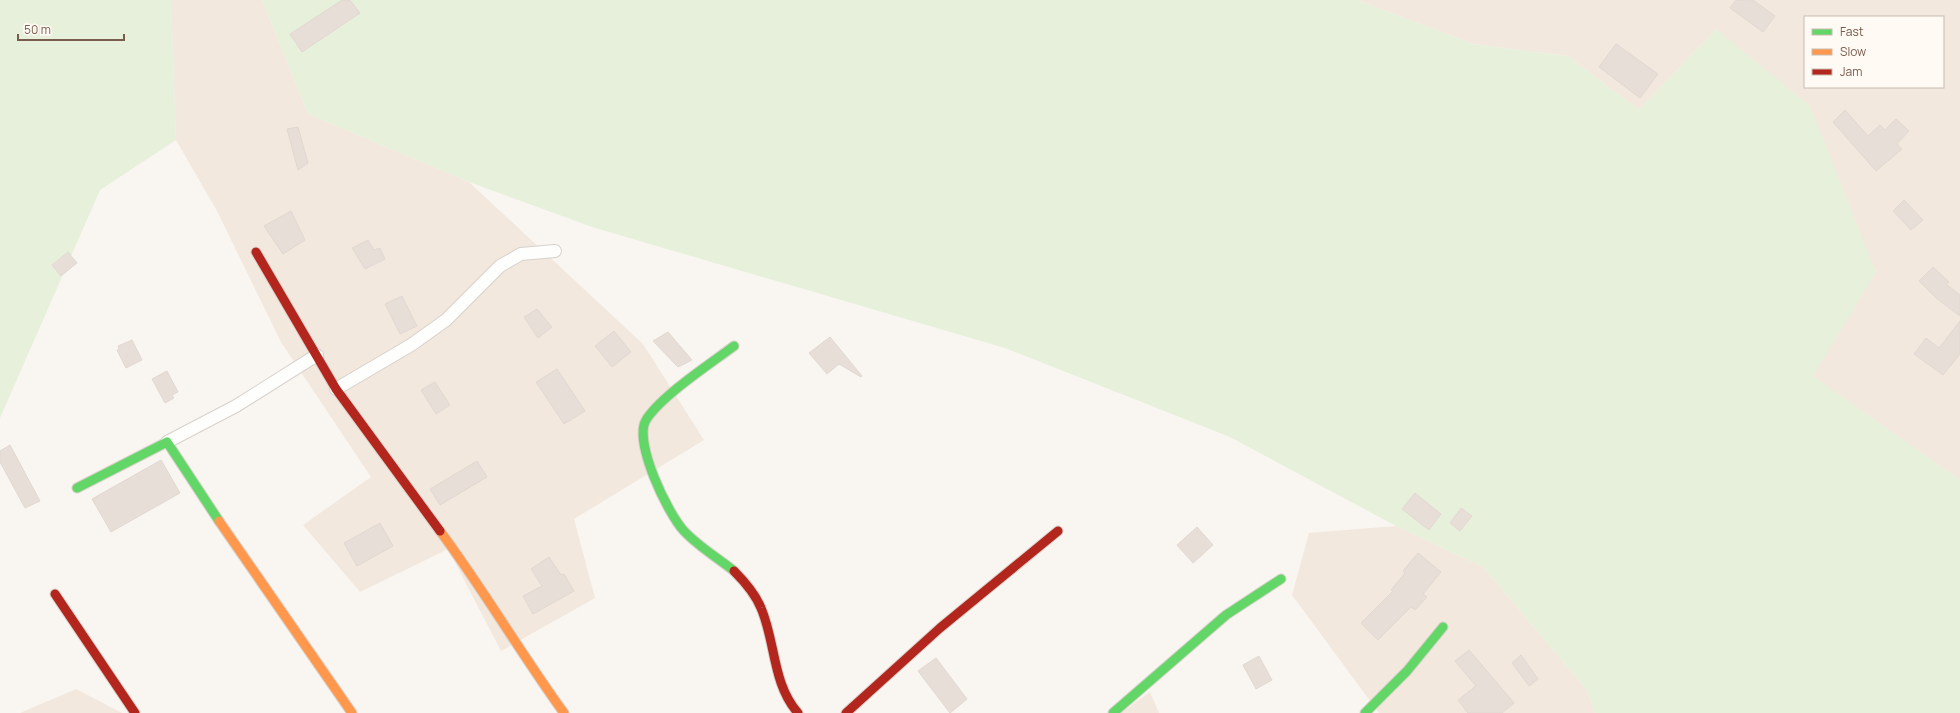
<svg xmlns="http://www.w3.org/2000/svg" width="1960" height="713" font-family="Manrope,sans-serif">
	<rect width="100%" height="100%" fill="#f9f5f0"/>
	<g fill="#f2e8de" fill-rule="evenodd">
		<path d="M171,0H262L308,114L469,182L643,344L704,440L574,519L595,598L501,651L448,549L360,592L303,525L371,477L281,342L217,211L176,140Z"/>
		<path d="M1357,0H1960V480L1812,376L1876,271L1716,29L1639,110L1568,56L1473,44ZM1805,17H1943V87H1805Z"/>
		<path d="M1396,526L1483,567L1587,690L1595,713H1379L1292,595L1309,533Z"/>
		<path d="M76,689L122,713H20Z"/>
		<path d="M1150,692L1159,713H1121Z"/>
	</g>
	<g fill="#e7f0db">
		<path d="M0,0H171L176,140L100,190L0,418Z"/>
		<path d="M262,0H1357L1473,44L1568,56L1639,110L1716,29L1810,106L1876,272L1813,376L1960,480V713H1595L1587,690L1483,567L1396,526L1230,437L1005,348L592,227L469,182L308,114Z"/>
	</g>
	<g fill="#e6ded7" stroke="#e2d8d2">
		<path d="M342,0H350L360,13L302,52L290,34Z"/>
		<path d="M1736,0H1753L1775,16L1763,32L1730,8Z"/>
		<path d="M1616,44L1658,74L1640,98L1599,67Z"/>
		<path d="M1845,110L1868,136L1880,125L1885,130L1896,119L1909,131L1897,144L1902,149L1876,171L1833,122Z"/>
		<path d="M298,127L308,163L298,170L287,129Z"/>
		<path d="M1904,200L1923,220L1911,230L1893,211Z"/>
		<path d="M291,211L305,240L283,254L264,226Z"/>
		<path d="M368,240L374,250L380,248L385,259L365,269L352,248Z"/>
		<path d="M68,252L77,263L61,276L52,265Z"/>
		<path d="M1933,267L1949,282L1946,284L1960,295V316L1936,298L1919,281Z"/>
		<path d="M402,296L417,326L400,334L385,304Z"/>
		<path d="M537,309L552,327L538,338L524,317Z"/>
		<path d="M1960,321V354L1943,375L1914,354L1926,338L1939,348Z"/>
		<path d="M614,331L631,352L612,367L595,346Z"/>
		<path d="M668,332L692,360L678,367L653,341Z"/>
		<path d="M830,337L862,376L861,377L839,364L827,374L809,353Z"/>
		<path d="M132,340L142,360L126,368L117,350L119,349L118,346Z"/>
		<path d="M557,369L585,411L564,424L536,382Z"/>
		<path d="M167,371L178,392L172,395L174,398L165,403L152,379Z"/>
		<path d="M435,382L450,405L436,414L421,390Z"/>
		<path d="M10,445L40,501L25,508L0,462V451Z"/>
		<path d="M161,460L180,493L111,532L92,499Z"/>
		<path d="M477,461L487,477L440,505L430,489Z"/>
		<path d="M1415,493L1441,514L1429,530L1402,509Z"/>
		<path d="M1461,508L1472,516L1460,531L1450,523Z"/>
		<path d="M380,523L393,546L357,566L344,543Z"/>
		<path d="M1197,527L1213,545L1193,563L1177,545Z"/>
		<path d="M1418,553L1441,572L1423,594L1427,597L1415,610L1411,607L1378,640L1361,623L1393,591L1391,590L1405,573L1403,571Z"/>
		<path d="M549,557L561,575L564,574L574,591L533,614L523,596L542,586L531,569Z"/>
		<path d="M1469,650L1514,703L1502,713H1468L1458,700L1476,686L1455,661Z"/>
		<path d="M1521,655L1538,679L1529,686L1512,663Z"/>
		<path d="M1259,656L1272,680L1256,689L1243,665Z"/>
		<path d="M936,658L967,699L950,713L918,671Z"/>
	</g>
	<g fill="none" stroke-linecap="round" stroke-linejoin="round">
		<defs>
			<g id="street">
				<path d="M336,389L411,345L446,320L500,266L521,254L555,251"/>
				<path d="M167,442L236,406L317,355"/>
			</g>
			<g id="fast">
				<path d="M77,488L167,442L219,521"/>
				<path d="M734,571C718,558 699,547 684,531C668,514 633,442 646,420C661,396 710,364 734,346"/>
				<path d="M1113,713L1226,615L1281,579"/>
				<path d="M1365,713L1407,671L1443,627"/>
			</g>
			<g id="slow">
				<path d="M219,521L352,713"/>
				<path d="M440,531C484,590 521,654 564,713"/>
			</g>
			<g id="jam">
				<path d="M256,252L336,389L440,531"/>
				<path d="M734,571C745,582 755,593 761,608C776,643 772,683 798,713"/>
				<path d="M55,594L135,713"/>
				<path d="M846,713L940,628L1058,531"/>
			</g>
		</defs>
		<use href="#street" stroke="#d7d1cb" stroke-width="14"/>
		<use href="#fast" stroke="#d9d2cb" stroke-width="11"/>
		<use href="#slow" stroke="#d9d2cb" stroke-width="11"/>
		<use href="#jam" stroke="#d9d2cb" stroke-width="11"/>
		<use href="#street" stroke="#fefefd" stroke-width="12"/>
		<use href="#fast" stroke="#63d668" stroke-width="9"/>
		<use href="#slow" stroke="#ff974d" stroke-width="9"/>
		<use href="#jam" stroke="#b3261e" stroke-width="9"/>
	</g>
	<rect x="1804" y="16" width="140" height="72" fill="#fffaf3" stroke="#cabbb1"/>
	<rect x="1812" y="29" width="20" height="6" fill="#63d668" stroke="#cabbb1"/>
	<text x="1840" y="36" font-size="12" fill="#7a5c4d">Fast</text>
	<rect x="1812" y="49" width="20" height="6" fill="#ff974d" stroke="#cabbb1"/>
	<text x="1840" y="56" font-size="12" fill="#7a5c4d">Slow</text>
	<rect x="1812" y="69" width="20" height="6" fill="#b3261e" stroke="#cabbb1"/>
	<text x="1840" y="76" font-size="12" fill="#7a5c4d">Jam</text>
	<path d="M18 34v6h106v-6" fill="none" stroke="#7a5c4d" stroke-width="2"/>
	<text x="24" y="34" font-size="12" fill="#7a5c4d" stroke="#fffaf3" stroke-width="3" paint-order="stroke">50 m</text>
</svg>
